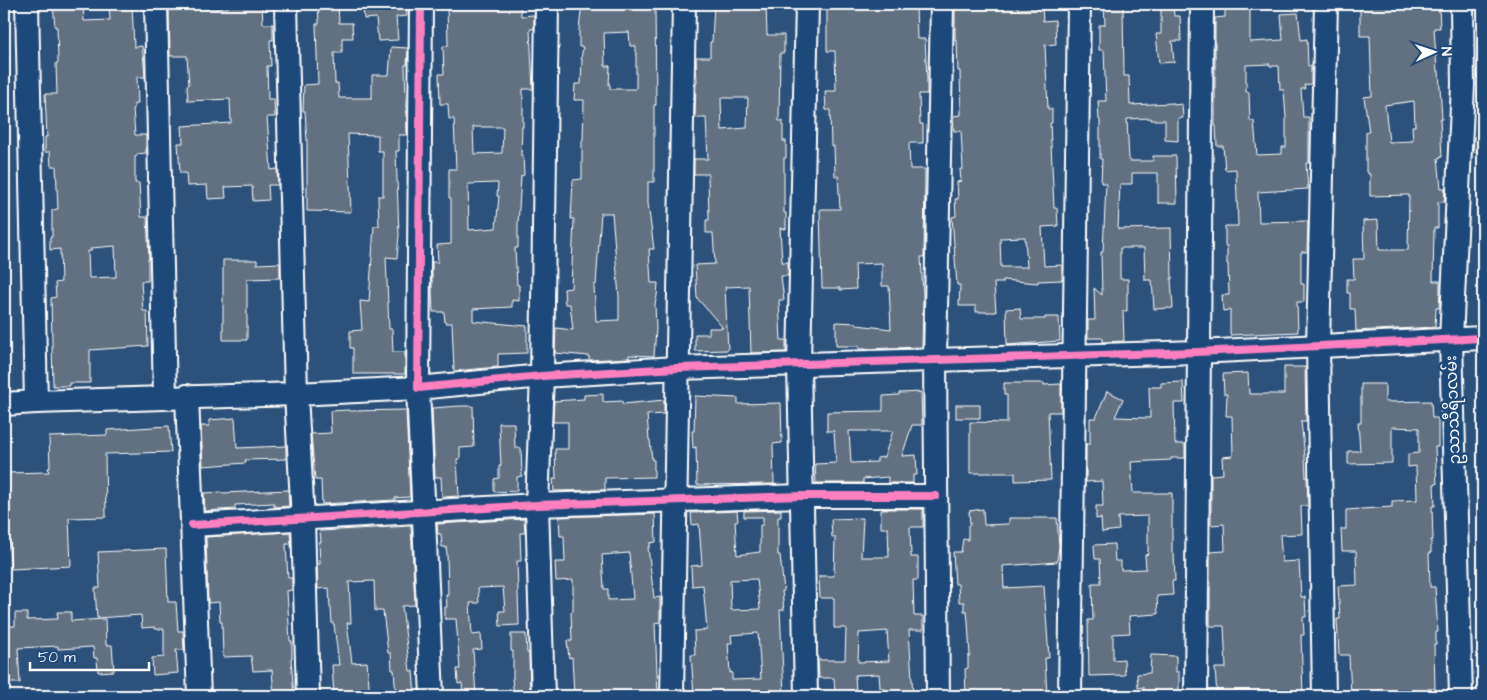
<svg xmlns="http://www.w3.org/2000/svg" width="1487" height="700" font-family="'Architects Daughter','Noto Sans Myanmar',sans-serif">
	<rect width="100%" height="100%" fill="#2c527b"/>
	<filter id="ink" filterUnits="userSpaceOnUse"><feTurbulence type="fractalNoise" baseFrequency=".02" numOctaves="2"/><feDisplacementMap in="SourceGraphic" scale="10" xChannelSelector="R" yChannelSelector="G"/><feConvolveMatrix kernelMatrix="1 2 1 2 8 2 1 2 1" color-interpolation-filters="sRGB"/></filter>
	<g filter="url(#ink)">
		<g fill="#627181" stroke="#fff" fill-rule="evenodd">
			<path d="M53,4H83L84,21L110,20L109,5L132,4L134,47L142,46L144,63L145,77H137L138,104H134V109H133L135,135H146V153L137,154V156L135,157V183H139L141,217H147L149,259H148V281H141L143,311H147L148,346L90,350V383H69V386H53L51,298L56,297L55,283L61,282L60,249L50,250V237H52V210L58,209L56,166H51L50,152H45V137H47L45,94H57L56,63H58L57,27H55ZM115,246L116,277L89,278L88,251H91V248Z"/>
			<path d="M191,4H203L204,9L228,8V4H262L263,24H273V40H270L271,66H267L268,99H274L275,117H267L271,170L277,169L278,185H268L269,200L253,201L252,186L225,187L226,198L208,199L207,185L187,186L186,173H180L178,143H183L182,126L231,123L230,99L188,101L187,85H189L187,56H170L169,10L191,9Z"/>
			<path d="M318,4H338L339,23H352L353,38H342V53H334L335,83H338L339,98H372V75H389L391,47L408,48L407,65H405L407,135H399V151H396L399,235L397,258L386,257L389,329H392L393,352H405V374H353V348H350V331L362,330L360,301L369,302L374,226H379L378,196H383V151H378V135L348,134L351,212L307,211V141L305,111H303L304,85L318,84L316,24H319Z"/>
			<path d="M383,4H406L407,16L396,17L398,40L378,41L376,18L364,19L363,6L383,5Z"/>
			<path d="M494,4H520L521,16L534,15V29H530L533,89H523V127H522L521,156L523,155L524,175L521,176L518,225V248H515L517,285H519V301L512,300V307L473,309V321L527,326V353L498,354V367L454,371L452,323H445L444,312H433L432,290V262H438L437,245L451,244V198H449V169H456L454,119H449L448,104H440L439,74H444L443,46H448L447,6L494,5ZM473,127H503L502,153L474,154ZM498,183L497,196H499L496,228L469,230L468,184Z"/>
			<path d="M582,4H655L656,105H654V182H648V203L654,249H649L651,283H658L657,296L655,304L656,329L654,356L629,355V358L589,360V356L555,353L556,328L573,330L570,304H565L564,289L571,288L574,219H571L573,180L582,179V140H583L584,100H574L575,84H581L582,59H581L583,47H579V29ZM629,32L630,46H636V89H610V85H609L610,66H605L604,33ZM601,213H612L619,297V320L596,321L594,285H596Z"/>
			<path d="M714,4H766L767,35H784V53H780L779,121H783V141H786V158H784V213H786V229L780,228L782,262H788V276H781L784,300H779L781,340H786V352L751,353L749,286L725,287L728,350L695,351V334H709V328H723L697,298L695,265L715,264L713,233H706V220H709L708,174H694V159H708L706,118H695L696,83H697L696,57H710V42H712ZM721,98H748L747,128L722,130Z"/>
			<path d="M827,4H916L917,39H925L927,80V94H919L920,124H923V143H909L910,169H925L924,257H921L923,295L922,347L864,349H859V346H836V322L857,323V325L891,329L889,286H882V263L855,264L856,289L840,290V288H822L820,209H840L838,176H835L834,146H831L830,110H826L825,91H836L835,51H827Z"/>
			<path d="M955,4H1017L1018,9L1042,8L1043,21L1055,20L1056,44L1045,45L1048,109H1052V123H1050L1054,208H1057L1058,226L1042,227L1044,266L1062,265V280L1038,281V283L1003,280V283H994L996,312H976V306H959L960,285H957L952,217L956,216L955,199H958L957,182L961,181L960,169H963L961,131H954L953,116L961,115L960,71H958L957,41H955ZM1025,237L1027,267H1001L1000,238Z"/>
			<path d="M1104,4H1123L1124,76H1129L1130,105L1174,103V105L1182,104L1183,118H1178V141L1165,140V120H1151V118L1127,119L1129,161H1153V156H1176L1177,203H1158V173H1132V184H1120L1118,229L1171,228L1172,279H1171L1173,308L1154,309L1152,280H1145L1144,248H1120V279H1128V293H1127V311H1123L1124,341L1103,342V338H1088V320H1095L1094,288L1102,295L1101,252H1103L1106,183H1101L1102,159H1100V120H1099L1098,101H1106L1104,50H1099V25H1105Z"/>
			<path d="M1161,4H1173L1174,16H1180L1181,41H1172L1174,62L1159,63L1156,34H1161Z"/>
			<path d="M1225,4H1250V42L1283,40L1281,14L1298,13L1301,40L1307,39L1308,66H1311V84L1304,85L1305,89H1301L1303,117H1309V163H1306L1308,189L1258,192L1259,222L1308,221L1307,252H1301V284H1304V302H1297L1298,332L1230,335V310L1223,311L1222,295H1229L1228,264H1227V246H1225V226H1238L1236,169L1225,170L1223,146H1217L1216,126H1215V18L1225,17ZM1270,64V66H1279L1280,90H1284L1286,118V147H1282V154L1257,155L1254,121H1250L1249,92H1246V65Z"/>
			<path d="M1360,4H1383V6L1435,4V6H1439L1440,28H1434L1437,71H1439L1442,119H1440L1442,157L1438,158L1441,188H1445L1444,202H1438V228H1434L1433,281H1440V292L1439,308H1436L1435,327L1356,331L1355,309H1350V293H1347V279H1354L1353,259H1364L1363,221L1378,220L1379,250H1408L1409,195L1370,196V174H1368V172H1366V132H1369L1364,97L1372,96L1370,36H1360ZM1414,101L1415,126H1412L1413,141L1389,142L1385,105Z"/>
			<path d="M1474,137H1483V152H1473Z"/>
			<path d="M223,260H257V264L280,263V278L247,279V340H223Z"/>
			<path d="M1020,308L1021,319H1045V317H1059L1060,341L1007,345L1006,309Z"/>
			<path d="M1284,367H1305L1306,421H1301L1305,457L1306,478H1307L1308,506H1301L1302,534L1280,535L1282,562L1299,561L1301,597H1305L1306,617H1303L1304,635H1301L1303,696H1217L1215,668H1226L1224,626H1210V552L1225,551L1224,524L1211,525V475L1223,474L1222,457L1233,456L1232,416H1226L1227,394H1224L1223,374L1248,373L1249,394H1284Z"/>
			<path d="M1183,382L1184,403H1174L1175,444H1185V458H1171V460L1131,462L1133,493H1172V553H1174L1175,581H1172L1173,595L1157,596L1158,614L1129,616L1130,633L1113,634V660L1124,659L1125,675L1089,676L1088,620H1093L1092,583H1101L1100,559H1095L1094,545L1114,544L1115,561H1121V570L1146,569L1145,555L1148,554V516L1118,517L1119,530L1102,532L1101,518L1096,519V506H1103L1102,481L1086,482V444H1090V418H1096L1107,391L1123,399L1115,417L1150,418L1149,387H1161V383Z"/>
			<path d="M1004,383H1044V385L1061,384V412H1048L1051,480L1015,481V473H970V422L1007,423V395H1004Z"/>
			<path d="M1361,384H1385V402L1431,401L1432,418H1438V447H1435L1437,484H1434L1435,506H1432L1433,540H1431V553H1429L1430,587H1435L1438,632H1436V644H1434L1435,689H1428L1429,696H1351L1349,655H1339L1337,619H1340L1338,586L1357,585L1356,551H1342L1341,529H1346V510L1392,507V501L1417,500L1416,466L1408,467V454L1419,453V428L1392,427V463L1348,464V451H1360L1358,423H1361Z"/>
			<path d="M921,392L922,425H912L902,456L916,455L917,475H913V483H888V477L863,479V483H816L815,464L836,463L834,431H827V412L883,411V396L899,395V393ZM849,431H893L884,457L877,458V462L851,463Z"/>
			<path d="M603,394V402L622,401L623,404L664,400V414L647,415L649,440H650L652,460H654V477L605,478V490L554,491L553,479H556L555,449H568V422H553L554,401L584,399V395Z"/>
			<path d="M695,396L738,398V404L781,403L782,443L773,444L774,484L697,485L696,447L693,448L692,431H694Z"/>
			<rect x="956" y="405" width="24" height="13"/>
			<path d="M460,406H473L474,447L460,448V459H457L459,496L442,497L441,477H435L432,408Z"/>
			<path d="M349,410V411L406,410L410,497L395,498V500L322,504L321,480H315L311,434L331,433L330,411Z"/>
			<path d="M235,418L237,448L286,446V459L245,460L246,463L203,466L201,426H209V420Z"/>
			<path d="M499,423H514L515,448H521L522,476L517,477V491L494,492V479L499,478V466H501Z"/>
			<path d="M169,426L171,452L105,454L106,517L69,518L71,566L11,569L6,519L5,473L49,472L48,468H50L49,437L107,435V430Z"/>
			<path d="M288,490L289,506L274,507V503L235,505V509L205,511L204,493L221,492L222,493Z"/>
			<path d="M890,509H923V527H910L911,557H918V580H913L914,616H923V630H909L913,696H886L885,688H880L879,674L855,675L856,693L835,694L834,678H819L818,660H845L846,628H834V598H820L819,576H834L835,537H832L831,519L863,518L861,557H889L888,528H881V510ZM887,631L889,661L858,662L859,633Z"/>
			<path d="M983,509L984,525L1009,524V518H1057L1059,546L1057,562L1003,566L1004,588L1044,586L1048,643L1049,658H1045L1047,696H966L965,669L968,668V656H970L968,622L967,611H964V602H959L958,584H955L953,552H961L963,539L968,540V525H970L969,511Z"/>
			<path d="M781,510V517H778V555H780L784,591H782L784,610H780L784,695L694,696L691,655H695L694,631L707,630L703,585L692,586L691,566L702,565L699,524L692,525L691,513L737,511L738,521H735L737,555L760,552V525H763V517H744V511ZM757,579L760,609L731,610L730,580ZM758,633L761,679L732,680V672L730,673L728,643H732L731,635Z"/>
			<path d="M655,514L656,542L650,543V547H648L654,598L660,597V622L655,623L658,696H574L572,657L569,658L567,641H572L571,612L573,611V580L556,581L555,562H565L564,536H560L559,517ZM629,553L633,599L608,600V589H604L602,555Z"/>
			<path d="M524,519L525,533H520L521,561H517L519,625L500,626L499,611H505L503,587L478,588L479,603H470L472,635L481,634L482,649L473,650L476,696H463L462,683L458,684L457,669H460L456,619H445V607H447L446,595H448L447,554L446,547H442L441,534H438L437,524Z"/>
			<path d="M411,526L415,605L402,606L410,671H413L415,696H396L394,670H392L391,653H388L383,611H375L374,581L349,582L351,623H347L352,663L367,662L370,696H334L332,665H339L334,624H332L331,608H330L329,588L318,589L317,564H320L319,542H321L320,531Z"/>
			<path d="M290,532L291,544H286L288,578H292V590L287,591L290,641H292V658H291L294,696H274L272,670L253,671L251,656L223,657L222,622H220L219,602L208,603L206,537Z"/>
			<path d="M166,549L168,602H176L178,631H183L184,650H176L178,673L153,675L152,658L164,657V629H155V627L142,628L141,615L97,618L95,588H100L98,552Z"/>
			<path d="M57,612H71V621L105,619L106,645H112L114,671L98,672L97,658H94L93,647L58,649V646L18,648L20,683H4V626H15V613H27V620L58,619Z"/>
			<path d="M511,634H526L527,653H529L530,696H514L512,679H513V651H511Z"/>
			<path d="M1151,655L1176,656V672H1179V696H1144V687L1138,688L1137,674L1150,673Z"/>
		</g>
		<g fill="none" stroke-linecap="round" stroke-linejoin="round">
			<defs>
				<g id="minor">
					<path d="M156,4L165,398"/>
					<path d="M286,4L296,394L303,520L308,696"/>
					<path d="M421,4L418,388L542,376L677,368L1198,352L1483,338"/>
					<path d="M187,396L199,696"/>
					<path d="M36,402L296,394L418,388L432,696"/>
					<path d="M4,404L36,402L27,4"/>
					<path d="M192,525L537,505L802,496H936"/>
					<path d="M543,696L537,505L542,376L547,4"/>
					<path d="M672,696L684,4"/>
					<path d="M806,696L799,364L807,4"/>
					<path d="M938,696L935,360L942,4"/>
					<path d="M1070,696L1079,4"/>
					<path d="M1196,696L1202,4"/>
					<path d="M1324,696L1318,346L1326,4"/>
					<path d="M1461,696L1451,340L1463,85L1462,4"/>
				</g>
			</defs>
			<use href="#minor" stroke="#fff" stroke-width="26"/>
			<use href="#minor" stroke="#1f4a7a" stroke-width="22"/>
			<defs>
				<g id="cycleway">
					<path d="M421,4L418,388L542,376L677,368L1198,352L1483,338"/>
					<path d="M192,525L537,505L802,496H936"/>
				</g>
			</defs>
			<use href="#cycleway" stroke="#1f4a7a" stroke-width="11"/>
			<use href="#cycleway" stroke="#ff80c0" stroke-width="8"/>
		</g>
	</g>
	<g text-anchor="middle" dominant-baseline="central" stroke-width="5" stroke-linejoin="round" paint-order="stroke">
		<g font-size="16" fill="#fff" stroke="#1f4a7a">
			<text transform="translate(1453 410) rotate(-92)">ဥသာသီရိ၁လမ်း</text>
		</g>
	</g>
	<rect width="1487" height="700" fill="none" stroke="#1f4a7a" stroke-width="20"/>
	<rect x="10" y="10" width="1467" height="680" fill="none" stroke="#fff" stroke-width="2" filter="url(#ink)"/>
	<g transform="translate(1434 52) rotate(87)" stroke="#1f4a7a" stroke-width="4" paint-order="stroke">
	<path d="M0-4L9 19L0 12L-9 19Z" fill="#ffffff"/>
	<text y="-8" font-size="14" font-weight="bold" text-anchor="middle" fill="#ffffff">N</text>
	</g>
	<path d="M30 662v8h119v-8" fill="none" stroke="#ffffff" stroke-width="2.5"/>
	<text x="38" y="662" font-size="15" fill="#ffffff" stroke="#1f4a7a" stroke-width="4" paint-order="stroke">50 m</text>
</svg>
